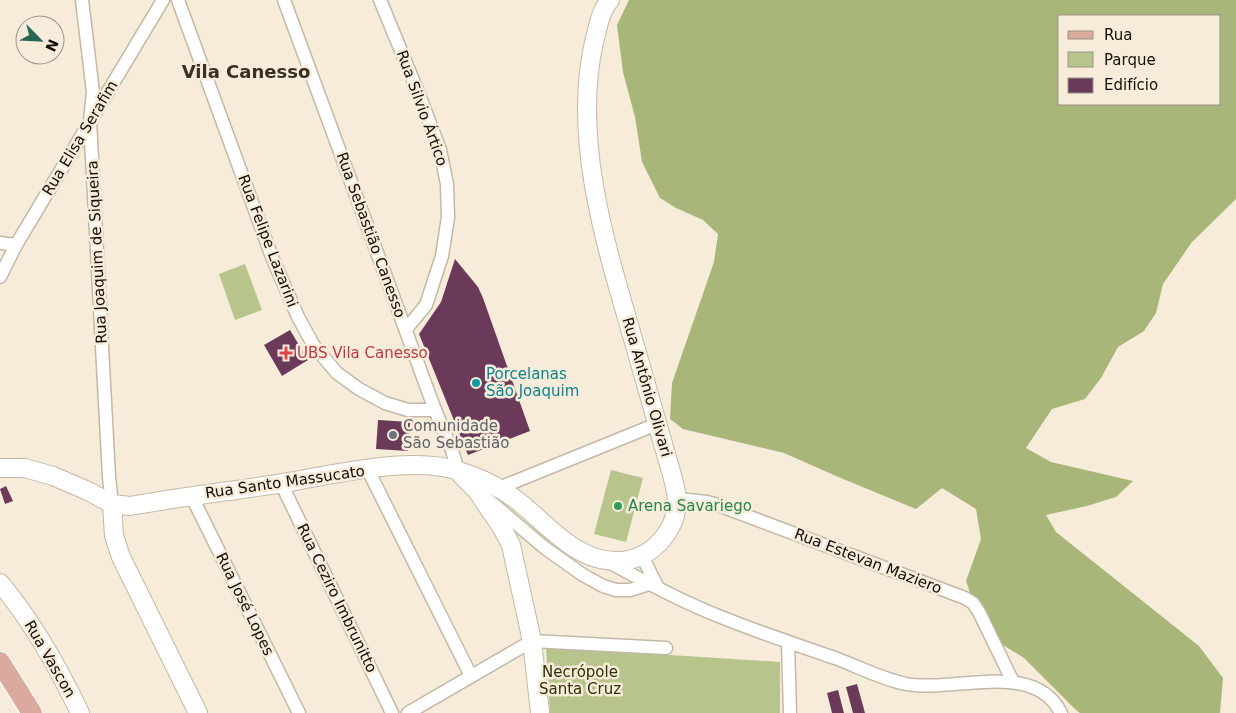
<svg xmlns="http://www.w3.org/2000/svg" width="1236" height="713" font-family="'DejaVu Sans',sans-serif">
	<rect width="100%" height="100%" fill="#f7ecd9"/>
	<g fill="#b7c48c">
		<path d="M245,264L262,310L235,320L219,274Z"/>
		<path d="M611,470L643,478L626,542L594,534Z"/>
		<path d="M546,647L780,662V713H550Z"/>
	</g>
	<path fill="#a8b679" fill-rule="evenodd" d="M629,0H1236V199L1192,242L1163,284L1156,313L1144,331L1118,347L1101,378L1085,399L1052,409L1026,448L1051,462L1133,481L1116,497L1087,506L1046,515L1056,532L1199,646L1223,678L1220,713H1080L1076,710L1024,658L998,642L980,622L966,581L981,539L976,509L942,488L916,509L836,476L784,453L683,429L670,419L672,383L714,262L718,234L703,220L676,208L660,198L642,162L635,117L623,72L617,25ZM1060,16H1220V104H1060Z"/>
	<g fill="#6b3a5a">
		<path d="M455,259L478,287L483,298L530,431L468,455L419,334L441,302Z"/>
		<path d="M290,330L308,360L282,376L264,345Z"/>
		<path d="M378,420L410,422L408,451L376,449Z"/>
		<path d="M6,486L13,501L5,504L0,489Z"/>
		<path d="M857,684L865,713H853L846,687Z"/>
		<path d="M838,690L844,713H832L827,693Z"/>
	</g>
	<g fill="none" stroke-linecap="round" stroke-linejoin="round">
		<defs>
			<g id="street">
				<path d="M82,0L93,92L90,121L109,477L112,504"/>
				<path d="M178,0L272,257L298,317L314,346L337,373L359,389L385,403L408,410H435"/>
				<path d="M284,0L435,410L452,450L458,471"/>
				<path d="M380,0L418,92L440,150L447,184L448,217L442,256L426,305L406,329"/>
				<path d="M0,243L16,245"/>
				<path d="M0,277L16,245L163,0"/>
				<path d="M368,470L471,676"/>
				<path d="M281,483L392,713"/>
				<path d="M499,488L657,424"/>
				<path d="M191,495L299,713"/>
				<path d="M485,497L545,548L583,575L603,586L616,590H630L649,584"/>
				<path d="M677,499L707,502L718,505L965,598L973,603L979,612L1013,682"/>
				<path d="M642,556L658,588"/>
				<path d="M609,562C645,582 682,602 721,617C758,632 797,645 835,658C859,667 882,679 906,684C954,693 1034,659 1061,713"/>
				<path d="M788,643L790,713"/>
				<path d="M408,713L532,641L666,648"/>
			</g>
			<g id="secondary">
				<path d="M0,468H25L53,476L88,491L112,504L130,506C181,497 232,491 283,483C334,475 411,455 459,471C481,478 502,488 519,502C552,528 581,568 628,560C655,555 677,528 677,501C677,492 674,483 672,475C658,425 643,375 629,325C603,236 573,135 594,42C598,28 600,11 610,0"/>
				<path d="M461,475L477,491L502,528L511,545L532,641L540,713"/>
				<path d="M112,504L114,536L121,557L198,713"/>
				<path d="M0,583C33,622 58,667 80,713"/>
			</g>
			<path id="primary" d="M0,662L32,713"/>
		</defs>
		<use href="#street" stroke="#c2b8a6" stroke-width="15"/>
		<use href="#secondary" stroke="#c2b8a6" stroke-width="20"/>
		<use href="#primary" stroke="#fff" stroke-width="22"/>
		<use href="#street" stroke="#fff" stroke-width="12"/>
		<use href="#secondary" stroke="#fff" stroke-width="18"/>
		<use href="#primary" stroke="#dbaa9f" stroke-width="20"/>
	</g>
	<path fill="#e0444e" stroke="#f7ecd9" stroke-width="2" d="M283.5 345.5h5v5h5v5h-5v5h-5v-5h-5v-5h5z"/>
	<circle fill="#0f9aa8" stroke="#f7ecd9" stroke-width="2" cx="476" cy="383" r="5"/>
	<circle fill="#6b7280" stroke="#f7ecd9" stroke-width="2" cx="393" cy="435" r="5"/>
	<circle fill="#2e9e5b" stroke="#f7ecd9" stroke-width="2" cx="618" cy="506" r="5"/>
	<g text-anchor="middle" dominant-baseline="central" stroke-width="5" stroke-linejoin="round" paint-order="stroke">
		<g font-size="15" fill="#110e07" stroke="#f7ecd9">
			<text transform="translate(422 108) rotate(70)">Rua Silvio Ártico</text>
			<text transform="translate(80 138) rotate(-59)">Rua Elisa Serafim</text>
			<text transform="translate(371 235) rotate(70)">Rua Sebastião Canesso</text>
			<text transform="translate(268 241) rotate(69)">Rua Felipe Lazarini</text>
			<text transform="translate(97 252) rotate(-93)">Rua Joaquim de Siqueira</text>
			<text transform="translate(647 387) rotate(74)">Rua Antônio Olivari</text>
			<text transform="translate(285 482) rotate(-8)">Rua Santo Massucato</text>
			<text transform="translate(868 561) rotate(21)">Rua Estevan Maziero</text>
			<text transform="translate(337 598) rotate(64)">Rua Ceziro Imbrunitto</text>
			<text transform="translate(245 604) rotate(64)">Rua José Lopes</text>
			<text transform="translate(50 659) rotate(60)">Rua Vascon</text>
		</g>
		<g font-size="15" fill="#be3a42" stroke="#f7ecd9" text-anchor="start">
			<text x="297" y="353">UBS Vila Canesso</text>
		</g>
		<g font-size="15" fill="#0d838f" stroke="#f7ecd9" text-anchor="start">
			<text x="486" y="374">Porcelanas<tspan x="486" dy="17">São Joaquim</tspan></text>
		</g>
		<g font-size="15" fill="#5b616d" stroke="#f7ecd9" text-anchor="start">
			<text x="403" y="426">Comunidade<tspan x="403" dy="17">São Sebastião</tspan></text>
		</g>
		<g font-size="15" fill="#27864d" stroke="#f7ecd9" text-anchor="start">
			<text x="628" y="506">Arena Savariego</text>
		</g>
		<g font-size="15" fill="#2c3303" stroke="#f7ecd9">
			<text x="580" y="672">Necrópole<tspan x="580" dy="17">Santa Cruz</tspan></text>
		</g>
		<g font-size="18" font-weight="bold" fill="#383021" stroke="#f7ecd9">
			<text x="246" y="71">Vila Canesso</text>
		</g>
	</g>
	<rect x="1058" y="15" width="162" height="90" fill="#f7ecd9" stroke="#9b9385"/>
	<rect x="1068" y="31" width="25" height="8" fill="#dbaa9f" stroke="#9b9385"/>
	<text x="1104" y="40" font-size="15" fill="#110e07">Rua</text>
	<rect x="1068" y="52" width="25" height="15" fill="#b7c48c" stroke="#9b9385"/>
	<text x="1104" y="65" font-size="15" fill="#110e07">Parque</text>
	<rect x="1068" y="78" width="25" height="15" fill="#6b3a5a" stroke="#9b9385"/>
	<text x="1104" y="90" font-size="15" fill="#110e07">Edifício</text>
	<g transform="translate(40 40) rotate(114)"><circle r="24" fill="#f7ecd9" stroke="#9b9385"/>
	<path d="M0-4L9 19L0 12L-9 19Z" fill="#286754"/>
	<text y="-8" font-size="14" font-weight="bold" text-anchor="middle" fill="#110e07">N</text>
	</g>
</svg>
